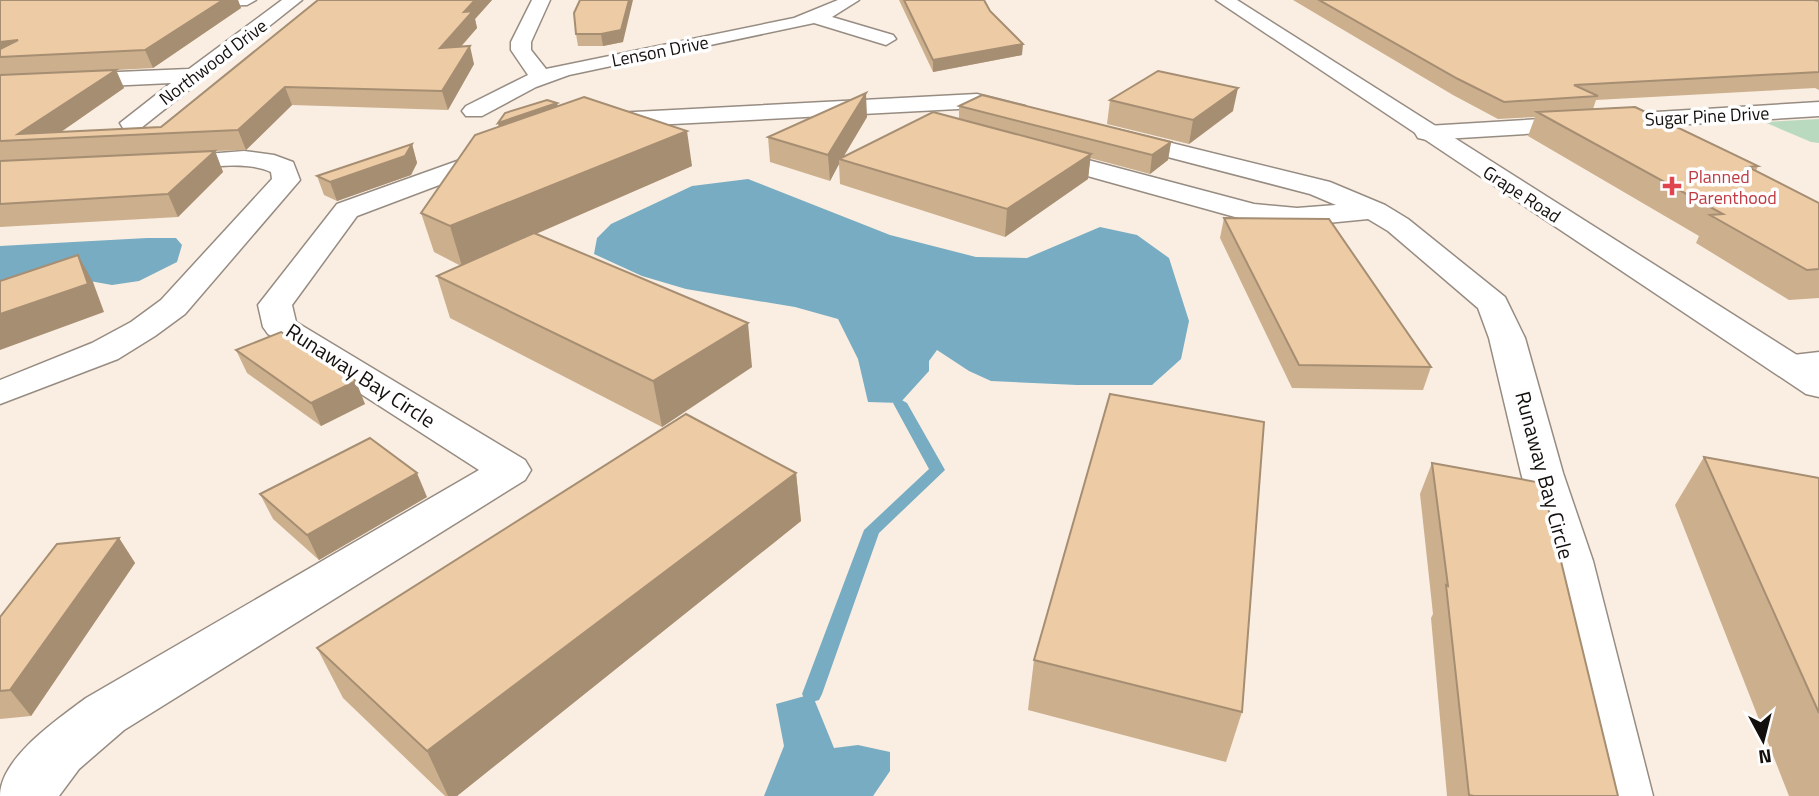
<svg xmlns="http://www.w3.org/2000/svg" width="1819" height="796" font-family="'Titillium Web',sans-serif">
	<rect width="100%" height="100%" fill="#faeee2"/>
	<path fill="#badac0" d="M1819,119V143L1811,142L1764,122Z"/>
	<g fill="#77acc2">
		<path d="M748,179L890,235L976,257L1027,258L1100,227L1137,235L1169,258L1189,321L1181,359L1152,385H1077L991,381L969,371L937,350L929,361V371L900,403L868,402L858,359L838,319L795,307L686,289L642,276L594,254L597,238L611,224L692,186Z"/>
		<path d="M147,238H176L182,245L177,262L139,281L112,285L73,278L0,287V246Z"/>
		<path d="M812,694L834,748L858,745L890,752V771L873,796H764L784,746L776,704Z"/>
	</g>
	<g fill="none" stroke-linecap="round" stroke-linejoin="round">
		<path fill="#77acc2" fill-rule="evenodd" d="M900,399L907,403L945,470L879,533L822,694L819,700L812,702L805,700L802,694L864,530L929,469L893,403Z"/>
		<defs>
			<g id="minor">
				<path d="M179,0H256L247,5L186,7L180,6Z"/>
				<path d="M282,0H302L141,128L132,130L123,128L120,123L171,83L0,91V77L189,69Z"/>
				<path d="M532,0H550L531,42V50L546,69L794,18L838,0H859L832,17L893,35L896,39L886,45L814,23L569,75L536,87L482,116H466L462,111L466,106L528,75L511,50V42Z"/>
				<path d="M977,94L1025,106L1029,111L1025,116L1017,118L977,108L596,128L588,126L584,121L588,116L596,114Z"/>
				<path d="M1819,102V116L1427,140L1418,138L1415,133L1418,128L1427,126Z"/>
				<path d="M1119,130L1330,182L1385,205L1408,219L1505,297L1525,338L1563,473L1593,561L1653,796H1593L1545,561L1521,473L1489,338L1478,308L1388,231L1368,219L1297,226L1253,222L1030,160L1026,155L1030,150L1039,147L1254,204L1297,208L1336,205L1310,194L1110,142L1107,137L1110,132Z"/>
				<path d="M499,146L508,149L512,154L508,159L357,216L292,305L296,322L525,460L531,470L525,480L124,730L79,769L59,796H0C0,758 58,719 86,698L479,470L268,334L263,327L258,305L337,204Z"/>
				<path d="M244,151L274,155L293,162L300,180L185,314L155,336L118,359L0,404V380L92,343L131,322L161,300L272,179L271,172C245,159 195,169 166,172L157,170L153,164L157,158Z"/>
				<path d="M1819,352V374L1788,376L1775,373L1770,365L1775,357Z"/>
			</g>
			<path id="secondary" d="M1216,0H1237L1819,369V397L1806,394Z"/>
		</defs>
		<use href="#minor" stroke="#978c82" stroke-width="3"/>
		<use href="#secondary" stroke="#978c82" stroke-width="3"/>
		<use href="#minor" fill="#fff" fill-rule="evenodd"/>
		<use href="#secondary" fill="#fff" fill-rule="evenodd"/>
	</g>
	<g fill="#ccaf8d">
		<path d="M0,0H238L241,8L153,68L116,70L124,88L61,132L161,127L318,0H492L475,19L477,28L461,47L474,64L448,110L292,105L246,150L215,151L223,172L178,217L0,227Z"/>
		<path d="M899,0H984L990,11L1022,55L933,72Z"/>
		<path d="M1293,0H1814L1819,1V90L1815,88L1596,100L1593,109L1758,166L1756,171L1819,203V298L1789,300L1696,243L1699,236L1528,136L1535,117L1498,119L1453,95Z"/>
		<path d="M574,13L623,42L603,46H578L576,34Z"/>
		<path d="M1110,100L1233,111L1189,144L1107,124Z"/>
		<path d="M557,103L558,107L692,166L536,234L752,367L662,427L450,318L437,276L461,266L434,252L421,213L499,127L498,123Z"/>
		<path d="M959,106L1171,142L1168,160L1150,174L1090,158L1088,179L1005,237L840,184L839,164L830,181L770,162L768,137L867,117L844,156L959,119Z"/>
		<path d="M412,144L417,163L411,175L337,201L324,195L317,176Z"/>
		<path d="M1224,218L1431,367L1423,390L1292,388L1220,238Z"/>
		<path d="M236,350L365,404L321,426L247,373Z"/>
		<path d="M1704,457L1819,478V796H1789L1675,505Z"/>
		<path d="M1432,463L1618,796H1447L1431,618L1433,614L1420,494Z"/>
		<path d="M796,473L801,521L457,796H445L343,698L317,648Z"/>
		<path d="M260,494L427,497L319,560L273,519Z"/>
		<path d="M119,538L135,563L31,716L0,719V617Z"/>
		<path d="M1034,660L1242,712L1226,762L1028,710Z"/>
	</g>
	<g fill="#a68e73">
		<path d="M223,0H238L241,8L153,68L145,50Z"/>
		<path d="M475,0H492L475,19L477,28L444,65L440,48L464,12Z"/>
		<path d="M629,0H633L623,42L603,46L601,34Z"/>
		<path d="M18,40L0,57V42Z"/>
		<path d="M1023,44L1022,55L933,72V60Z"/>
		<path d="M470,46L474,64L448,110L442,91Z"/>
		<path d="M116,70L124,88L52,138L18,134Z"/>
		<path d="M285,87L292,105L246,150L238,130Z"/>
		<path d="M1238,88L1233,111L1189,144L1193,120Z"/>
		<path d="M866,93L867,117L842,159H839V164L830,181L828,155Z"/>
		<path d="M557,103L561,120L502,141L498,123Z"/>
		<path d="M687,131L692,166L462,266L450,226Z"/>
		<path d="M1171,142L1168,160L1150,174L1152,155Z"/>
		<path d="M412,144L417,163L411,175L337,201L330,182Z"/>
		<path d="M215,151L223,172L178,217L168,194Z"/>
		<path d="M1091,154L1088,179L1005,237L1007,209Z"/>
		<path d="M78,255L93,282L104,312L0,350V314Z"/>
		<path d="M748,323L752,367L662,427L653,381Z"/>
		<path d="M356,381L365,404L321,426L311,403Z"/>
		<path d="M417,473L427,497L319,560L307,535Z"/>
		<path d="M796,473L801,521L457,796H448L427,751Z"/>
		<path d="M119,538L135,563L31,716L10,690Z"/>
	</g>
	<g fill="#edcba4" stroke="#a68e73" stroke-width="2">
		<path d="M0,0H223L145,50L0,57V49L18,40L0,42Z"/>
		<path d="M318,0H475L464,12L473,11L440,48L470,46L442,91L285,87L238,130L0,141V75L116,70L18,134L161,127Z"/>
		<path d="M580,0H629L621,30L601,34H576L574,13Z"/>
		<path d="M904,0H984L990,11L1023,44L933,60Z"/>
		<path d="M1319,0H1814L1819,1V72L1574,85L1598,96L1504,102L1458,79Z"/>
		<path d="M1158,71L1238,88L1193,120L1110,100Z"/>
		<path d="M866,93L828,155L768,137Z"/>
		<path d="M982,95L1171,142L1152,155L959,106Z"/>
		<path d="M584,97L687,131L450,226L421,213L475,135Z"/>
		<path d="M547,100L557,103L498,123L505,113Z"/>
		<path d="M1635,107L1758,166L1748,167L1819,203V269L1807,270L1710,215L1723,214L1537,112Z"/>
		<path d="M933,112L1091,154L1007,209L839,159Z"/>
		<path d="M412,144L405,156L330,182L317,176Z"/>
		<path d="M215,151L168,194L0,204V161Z"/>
		<path d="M1224,218L1329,219L1431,367L1299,365Z"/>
		<path d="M534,233L748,323L653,381L437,276Z"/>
		<path d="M78,255L88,284L0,314V281Z"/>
		<path d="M281,332L356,381L311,403L236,350Z"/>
		<path d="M1110,394L1264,422L1242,712L1034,660Z"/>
		<path d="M686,414L796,473L427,751L317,648Z"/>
		<path d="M370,438L417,473L307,535L260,494Z"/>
		<path d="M1704,457L1819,478V713Z"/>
		<path d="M1432,463L1542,483L1618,796H1474L1469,795L1446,585L1448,586Z"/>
		<path d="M119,538L10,690L0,691V617L57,544Z"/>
	</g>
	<path fill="#e0444e" stroke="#fefefe" stroke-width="2.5" d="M1668.5 175.5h7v7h7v7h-7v7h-7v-7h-7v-7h7z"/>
	<g text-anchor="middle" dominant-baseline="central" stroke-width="7" stroke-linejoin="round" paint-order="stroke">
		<g font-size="18" fill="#130f0c" stroke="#fefefe">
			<text transform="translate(660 51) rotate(-11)">Lenson Drive</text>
			<text transform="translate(213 62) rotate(-37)">Northwood Drive</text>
			<text transform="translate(1707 116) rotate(-3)">Sugar Pine Drive</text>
			<text transform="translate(1522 194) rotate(33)">Grape Road</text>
		</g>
		<g font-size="18" fill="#be3a42" stroke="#fefefe" text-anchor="start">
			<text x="1688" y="176">Planned<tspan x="1688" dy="21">Parenthood</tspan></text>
		</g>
		<g font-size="21" fill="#130f0c" stroke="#fefefe">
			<text transform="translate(361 375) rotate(33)">Runaway Bay Circle</text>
			<text transform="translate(1545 475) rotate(75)">Runaway Bay Circle</text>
		</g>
	</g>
	<g transform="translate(1763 740) rotate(173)" stroke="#fefefe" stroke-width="5" paint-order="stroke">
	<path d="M0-5L12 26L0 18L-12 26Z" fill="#130f0c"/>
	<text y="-10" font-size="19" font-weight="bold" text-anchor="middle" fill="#130f0c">N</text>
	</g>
</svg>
